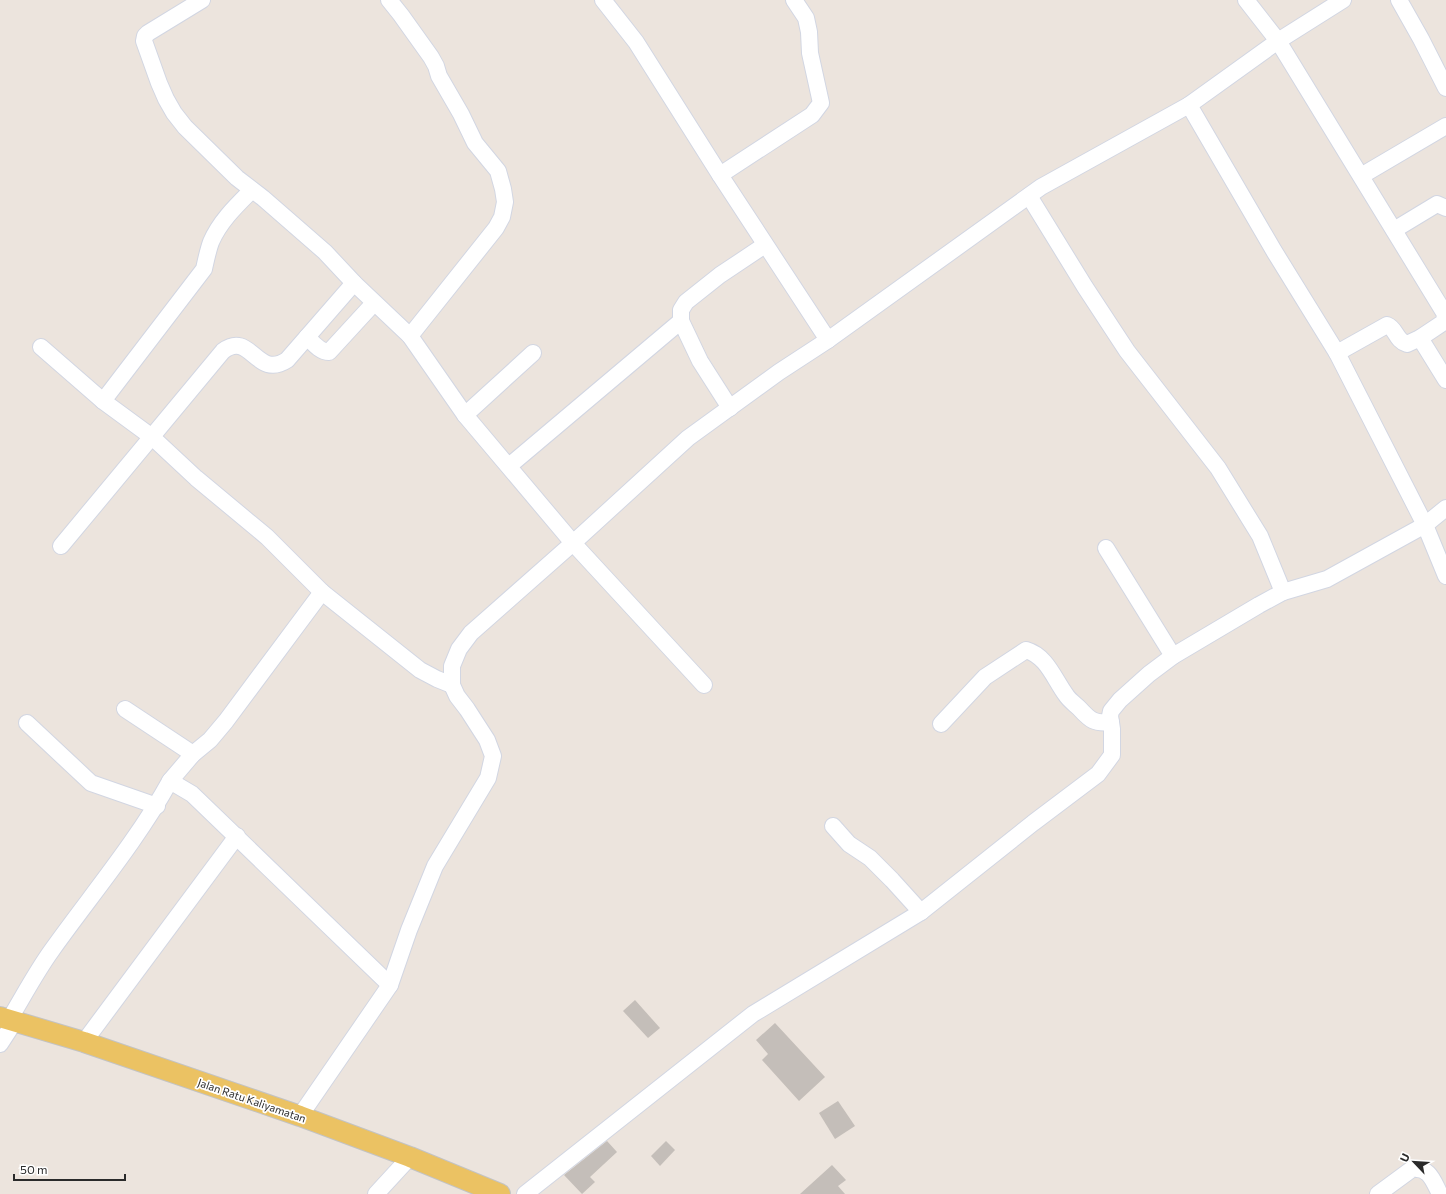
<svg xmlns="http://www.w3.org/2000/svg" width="1446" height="1194" font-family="Commissioner,sans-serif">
	<rect width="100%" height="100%" fill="#ece4dd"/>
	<g fill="#c4beb9">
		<path d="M635,1000L660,1028L648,1038L623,1011Z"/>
		<path d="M775,1023L825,1077L799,1101L762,1060L768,1054L756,1040Z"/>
		<path d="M838,1101L855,1126L835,1139L819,1113Z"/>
		<path d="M607,1141L617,1152L590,1177L595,1182L582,1194L564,1175Z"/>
		<path d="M666,1141L675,1150L660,1166L651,1156Z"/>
		<path d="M832,1165L846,1180L838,1186L845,1194H800Z"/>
	</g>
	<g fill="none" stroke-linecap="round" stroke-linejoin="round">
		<defs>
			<g id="minor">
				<path d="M202,0L148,33L145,36L144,41L159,83L166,99L174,113L185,127L237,178L263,198L325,252L354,283L410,336L465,415L573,543L704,685"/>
				<path d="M389,0L401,15L431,57L436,66L439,76L461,114L475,143L498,171L503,189L505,202L502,217L496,228L410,336"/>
				<path d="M603,0L636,42L720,175L828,340"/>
				<path d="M1246,0L1278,41L1445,314L1444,322L1420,338L1407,344C1395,340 1397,329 1387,325L1337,353"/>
				<path d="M1399,0L1421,39L1446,88"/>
				<path d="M1189,105L1274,251L1337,353L1425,525L1446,576"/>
				<path d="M720,175L812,115L821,103L810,53L809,32L806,18L794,0"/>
				<path d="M1361,176L1446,126"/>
				<path d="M1029,196L1085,287L1127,351L1218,468L1260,536L1283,592"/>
				<path d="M1394,230L1437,204L1446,208"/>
				<path d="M681,321L700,361L730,408"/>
				<path d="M307,337C313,343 320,352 329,352L374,303"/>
				<path d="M1420,338L1446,380"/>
				<path d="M41,347L103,401L152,437L196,478L267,537L322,592L420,670L437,679L452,685"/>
				<path d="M103,401L204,269C206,260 208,250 211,242C220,221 237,205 252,190"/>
				<path d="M465,415L533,353"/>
				<path d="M509,466L681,321V310L686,302L720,275L765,245"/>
				<path d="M61,546L223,351C251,330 256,380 287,360L354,283"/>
				<path d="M1106,548L1173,656"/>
				<path d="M125,709L193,754"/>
				<path d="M27,723L91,783L157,806"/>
				<path d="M941,724L985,677L1026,650C1047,656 1054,679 1066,695C1069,700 1075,704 1079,708C1090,720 1094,724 1111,722"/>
				<path d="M170,781L193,754L210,740L226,721L322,592"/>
				<path d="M833,826L849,844L870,858L892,880L921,912"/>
				<path d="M9,1020C23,997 36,972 52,950C92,894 137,841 170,781L192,794L390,985"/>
				<path d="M84,1042L237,836"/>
				<path d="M0,1044L15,1021"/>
				<path d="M300,1116L390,985L409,930L435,866L488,778L493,756L487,740L467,709L457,696L452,685V666L459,649L471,633L573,543L688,438L779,372L828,340L1041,187L1189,105L1278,41L1343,0"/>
				<path d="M376,1194L410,1157"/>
				<path d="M525,1194L753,1014L921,912L1033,823L1098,774L1112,755V729L1110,716L1111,711L1120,700L1149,674L1173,656L1259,605L1283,592L1327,579L1425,525L1446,508"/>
				<path d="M1378,1194L1412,1169C1430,1167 1433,1181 1440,1194"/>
			</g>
			<path id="major" d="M0,1017L84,1042L300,1116L410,1157L500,1194"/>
		</defs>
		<use href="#minor" stroke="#d2d6e2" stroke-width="18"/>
		<use href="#major" stroke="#c3c3c3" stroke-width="22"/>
		<use href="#minor" stroke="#fff" stroke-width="16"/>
		<use href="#major" stroke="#ebc263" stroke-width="20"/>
	</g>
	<g text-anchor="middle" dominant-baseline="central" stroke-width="3.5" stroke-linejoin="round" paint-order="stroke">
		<g font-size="11" fill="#2a2a2a" stroke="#fff">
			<text transform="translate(252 1100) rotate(19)">Jalan Ratu Kaliyamatan</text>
		</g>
	</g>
	<g transform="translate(1414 1162) rotate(295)" stroke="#ffffff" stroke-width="3" paint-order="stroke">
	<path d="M0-3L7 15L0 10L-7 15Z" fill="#2a2a2a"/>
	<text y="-6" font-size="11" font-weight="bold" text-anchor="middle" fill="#2a2a2a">U</text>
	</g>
	<path d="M14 1174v6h111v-6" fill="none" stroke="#2a2a2a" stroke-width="2"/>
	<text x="20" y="1174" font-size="12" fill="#2a2a2a" stroke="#ffffff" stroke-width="3" paint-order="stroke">50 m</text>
</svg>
